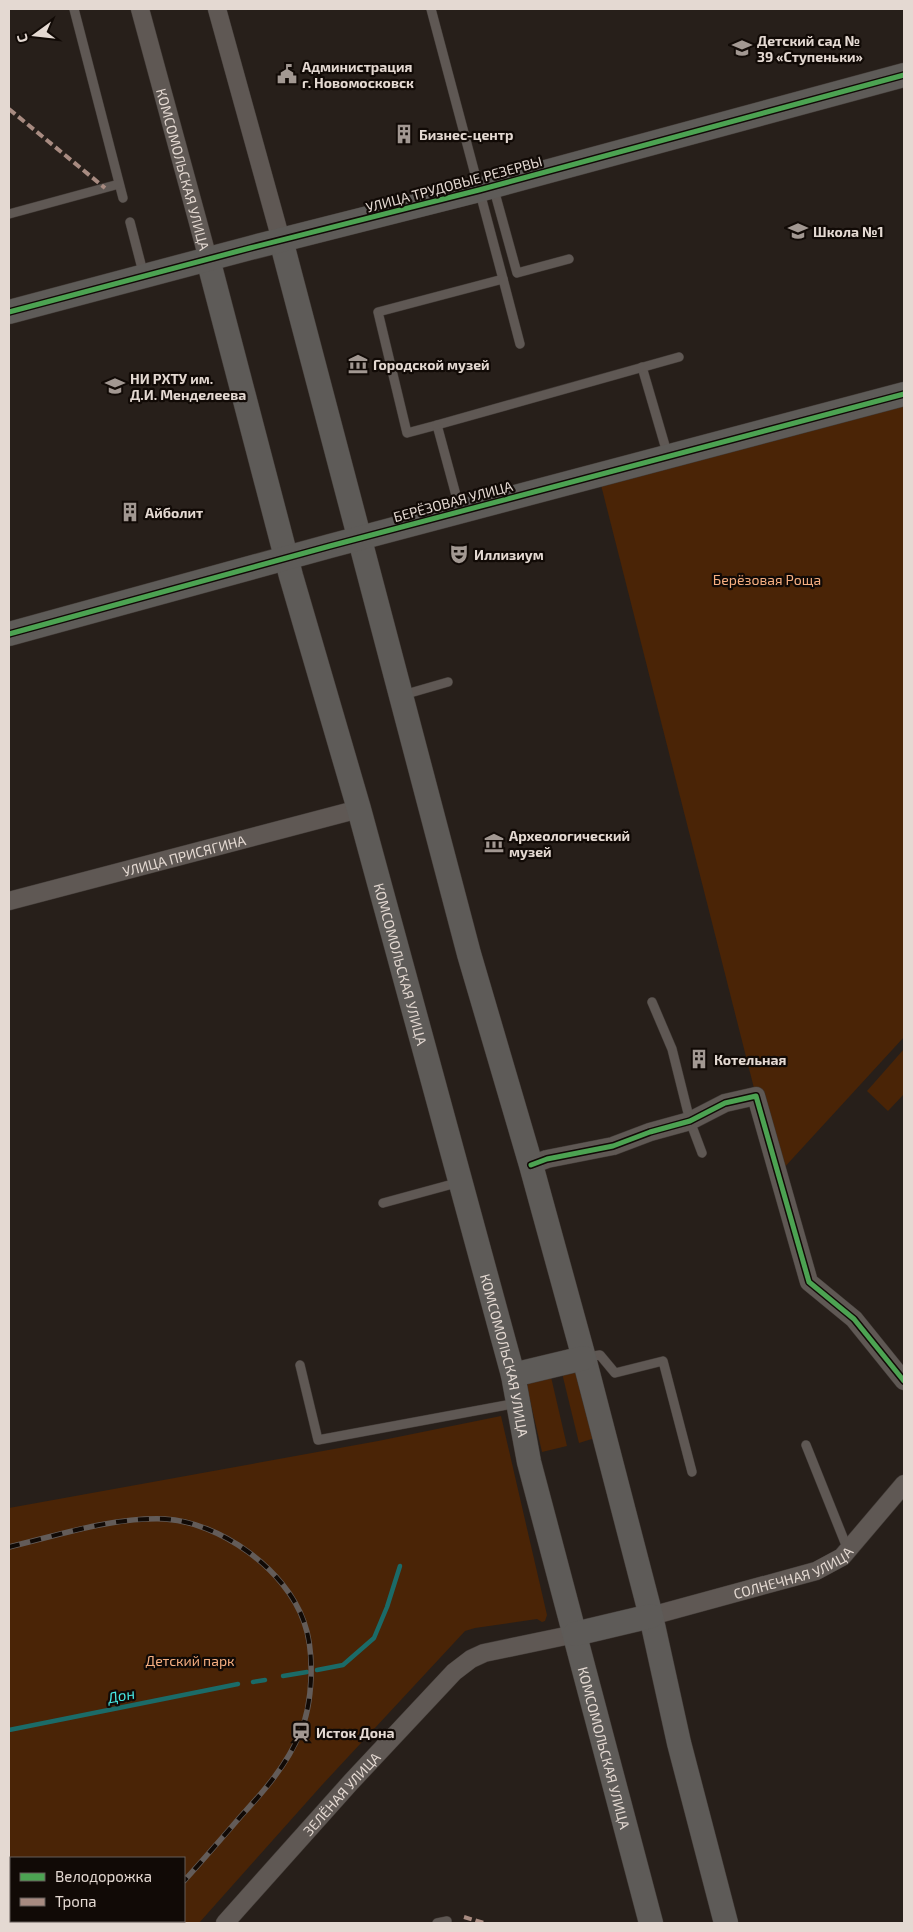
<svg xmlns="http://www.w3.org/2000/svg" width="913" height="1932" font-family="'Exo 2',sans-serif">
	<rect width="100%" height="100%" fill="#271f1a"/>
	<g fill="#4a2406" fill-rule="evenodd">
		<path d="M904,398V1037L782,1170L756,1096L600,481Z"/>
		<path d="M904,1049V1094L888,1111L867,1091Z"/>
		<path d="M575,1370L595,1438L579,1443L562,1373Z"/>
		<path d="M551,1377L567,1446L542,1452L527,1387L528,1383Z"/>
		<path d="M501,1416L547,1615L545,1621L542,1622L537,1619L475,1628L465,1631L322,1785L199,1923H9V1508L378,1441ZM11,1858H184V1921H11Z"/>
	</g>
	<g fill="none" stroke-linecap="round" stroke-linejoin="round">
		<g stroke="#1b6b68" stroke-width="4.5">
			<path d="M317,1670L343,1665L374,1638L387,1607L400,1566"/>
			<path d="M283,1676L307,1672"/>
			<path d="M253,1682L265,1680"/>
			<path d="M9,1730L238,1684"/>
		</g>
		<defs>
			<g id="lane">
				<path d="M74,9L123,198"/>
				<path d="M431,9L503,279L378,312L407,433L437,425L460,510"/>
				<path d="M493,186L517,273L569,259"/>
				<path d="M9,214L119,184"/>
				<path d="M130,222L144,276"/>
				<path d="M503,279L520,344"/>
				<path d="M642,367L668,456"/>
				<path d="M437,425L679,357"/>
				<path d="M403,695L448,682"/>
				<path d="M652,1002L672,1049L690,1121L702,1153"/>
				<path d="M383,1203L460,1182"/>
				<path d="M586,1357L600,1355L615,1373L663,1361L692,1472"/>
				<path d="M300,1365L318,1440L517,1403"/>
				<path d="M806,1445L848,1550"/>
				<path d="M437,1923L447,1921"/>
			</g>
			<g id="street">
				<path id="s1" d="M140,9L208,259"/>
				<path d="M217,9L281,240"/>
				<path id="s2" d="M9,901L359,809"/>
				<path d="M531,1165L547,1159L613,1146L650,1132L690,1121L725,1103L756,1096L809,1282L854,1319L904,1381"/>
				<path id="s3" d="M651,1616L816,1571L842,1557L904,1484"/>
				<path id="s4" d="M225,1923L351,1782L454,1672L471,1659L484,1653L575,1634"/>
			</g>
			<g id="secondary">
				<path d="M281,240L469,954L531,1165L584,1358L651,1616L679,1743L726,1923"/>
				<path id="s5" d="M208,259L291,576L359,809L513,1375L529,1462L651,1923"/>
				<path d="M9,312L250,248L479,190L904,75"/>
				<path d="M9,634L330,546L904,394"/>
				<path d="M513,1375L584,1358"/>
				<path d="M575,1634L651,1616"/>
			</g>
		</defs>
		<use href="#lane" stroke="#423b37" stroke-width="10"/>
		<use href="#street" stroke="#423b37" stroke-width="19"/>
		<use href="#secondary" stroke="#423b37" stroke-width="25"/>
		<use href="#lane" stroke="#5f5854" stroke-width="9"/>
		<use href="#street" stroke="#5f5854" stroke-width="18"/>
		<use href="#secondary" stroke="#5e5b58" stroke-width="24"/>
		<defs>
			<g id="rail">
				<path d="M9,1547C59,1535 112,1517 165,1519C219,1522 286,1569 304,1622C315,1652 313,1704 300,1733C287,1765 264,1791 241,1816C222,1838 203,1860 184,1881"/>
				<path d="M147,1923L149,1921"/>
			</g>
		</defs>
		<use href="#rail" stroke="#635c59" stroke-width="5.5"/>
		<use href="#rail" stroke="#110a06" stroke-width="4" stroke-dasharray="11" stroke-linecap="butt"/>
		<g stroke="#a88b81" stroke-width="4" stroke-dasharray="8 4" stroke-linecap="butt">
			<path d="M9,109L105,188"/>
			<path d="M464,1917L484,1923"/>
			<path d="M121,1923L123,1921"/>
		</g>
		<defs>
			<g id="cycleway">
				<path d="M9,312L250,248L479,190L904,75"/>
				<path d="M9,634L330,546L904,394"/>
				<path d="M531,1165L547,1159L613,1146L650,1132L690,1121L725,1103L756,1096L809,1282L854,1319L904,1381"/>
			</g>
		</defs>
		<use href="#cycleway" stroke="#110a06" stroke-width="8"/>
		<use href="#cycleway" stroke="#4ca352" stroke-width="5"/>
	</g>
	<defs>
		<symbol id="school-bare" viewBox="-9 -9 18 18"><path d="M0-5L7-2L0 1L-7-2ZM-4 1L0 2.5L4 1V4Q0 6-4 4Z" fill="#a29892" stroke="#110a06" stroke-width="2.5" paint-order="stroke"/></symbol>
		<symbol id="civic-bare" viewBox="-9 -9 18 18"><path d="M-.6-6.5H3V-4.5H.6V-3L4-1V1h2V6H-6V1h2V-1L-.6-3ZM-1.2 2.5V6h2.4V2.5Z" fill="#a29892" stroke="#110a06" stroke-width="2.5" paint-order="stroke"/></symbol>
		<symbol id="building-bare" viewBox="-9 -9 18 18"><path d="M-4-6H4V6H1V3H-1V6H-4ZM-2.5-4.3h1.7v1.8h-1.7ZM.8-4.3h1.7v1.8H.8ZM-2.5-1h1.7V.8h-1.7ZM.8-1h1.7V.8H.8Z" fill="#a29892" stroke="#110a06" stroke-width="2.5" paint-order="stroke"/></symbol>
		<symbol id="museum-bare" viewBox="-9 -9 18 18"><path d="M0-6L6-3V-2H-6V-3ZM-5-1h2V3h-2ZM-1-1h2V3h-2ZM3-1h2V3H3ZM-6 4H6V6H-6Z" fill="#a29892" stroke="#110a06" stroke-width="2.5" paint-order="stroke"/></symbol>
		<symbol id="university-bare" viewBox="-9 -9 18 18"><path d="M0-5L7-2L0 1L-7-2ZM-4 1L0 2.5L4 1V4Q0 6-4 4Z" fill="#a29892" stroke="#110a06" stroke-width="2.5" paint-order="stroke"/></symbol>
		<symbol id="theatre-bare" viewBox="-9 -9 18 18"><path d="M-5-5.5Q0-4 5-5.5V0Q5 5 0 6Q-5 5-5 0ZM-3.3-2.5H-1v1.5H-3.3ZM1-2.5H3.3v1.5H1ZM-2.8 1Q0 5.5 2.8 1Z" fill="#a29892" stroke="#110a06" stroke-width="2.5" paint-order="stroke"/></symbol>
		<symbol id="station-bare" viewBox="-9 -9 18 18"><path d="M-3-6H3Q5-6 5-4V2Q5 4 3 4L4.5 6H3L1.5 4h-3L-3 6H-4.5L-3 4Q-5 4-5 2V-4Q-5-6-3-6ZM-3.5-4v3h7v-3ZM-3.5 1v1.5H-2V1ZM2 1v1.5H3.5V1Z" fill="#a29892" stroke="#110a06" stroke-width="2.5" paint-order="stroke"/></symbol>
	</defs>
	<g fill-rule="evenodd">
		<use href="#school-bare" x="728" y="34" width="28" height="28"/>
		<use href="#civic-bare" x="273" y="60" width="28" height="28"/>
		<use href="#building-bare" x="390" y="120" width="28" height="28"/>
		<use href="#school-bare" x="784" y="217" width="28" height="28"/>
		<use href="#museum-bare" x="344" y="350" width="28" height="28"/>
		<use href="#university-bare" x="101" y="372" width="28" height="28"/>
		<use href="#building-bare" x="116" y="498" width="28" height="28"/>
		<use href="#theatre-bare" x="445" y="540" width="28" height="28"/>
		<use href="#museum-bare" x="480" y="829" width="28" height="28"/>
		<use href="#building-bare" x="685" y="1045" width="28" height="28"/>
		<use href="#station-bare" x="287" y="1718" width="28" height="28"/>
	</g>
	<g text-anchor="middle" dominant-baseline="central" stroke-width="4.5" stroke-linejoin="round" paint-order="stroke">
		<g font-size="14" font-weight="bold" fill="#e4d9d2" stroke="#110a06" text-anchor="start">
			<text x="757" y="40">Детский сад №<tspan x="757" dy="16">39 «Ступеньки»</tspan></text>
			<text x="302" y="66">Администрация<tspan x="302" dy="16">г. Новомосковск</tspan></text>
			<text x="419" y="134">Бизнес-центр</text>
			<text x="813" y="231">Школа №1</text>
			<text x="373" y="364">Городской музей</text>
			<text x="130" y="378">НИ РХТУ им.<tspan x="130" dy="16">Д.И. Менделеева</tspan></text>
			<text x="145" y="512">Айболит</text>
			<text x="474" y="554">Иллизиум</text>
			<text x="509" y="835">Археологический<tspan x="509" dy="16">музей</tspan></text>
			<text x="714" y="1059">Котельная</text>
			<text x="316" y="1732">Исток Дона</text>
		</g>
		<g font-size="14" fill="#e4d9d2" stroke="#110a06">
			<text stroke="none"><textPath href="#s1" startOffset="166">КОМСОМОЛЬСКАЯ УЛИЦА</textPath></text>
			<text transform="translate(454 184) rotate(-15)">УЛИЦА ТРУДОВЫЕ РЕЗЕРВЫ</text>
			<text transform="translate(453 501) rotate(-15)">БЕРЁЗОВАЯ УЛИЦА</text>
			<text stroke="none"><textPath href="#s2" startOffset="181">УЛИЦА ПРИСЯГИНА</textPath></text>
			<text stroke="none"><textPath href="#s5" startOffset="731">КОМСОМОЛЬСКАЯ УЛИЦА</textPath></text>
			<text stroke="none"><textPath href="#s5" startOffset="1136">КОМСОМОЛЬСКАЯ УЛИЦА</textPath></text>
			<text stroke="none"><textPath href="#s3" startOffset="149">СОЛНЕЧНАЯ УЛИЦА</textPath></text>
			<text stroke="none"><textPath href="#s5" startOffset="1541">КОМСОМОЛЬСКАЯ УЛИЦА</textPath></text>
			<text stroke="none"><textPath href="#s4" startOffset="174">ЗЕЛЁНАЯ УЛИЦА</textPath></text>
		</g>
		<g font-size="14" fill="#f6af81" stroke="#110a06">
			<text x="767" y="579">Берёзовая Роща</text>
			<text x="190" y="1660">Детский парк</text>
		</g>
		<g font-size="15" font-style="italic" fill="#47e7e2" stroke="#110a06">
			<text transform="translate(121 1695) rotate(-11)">Дон</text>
		</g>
	</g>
	<rect width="913" height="1932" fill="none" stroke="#e4d9d2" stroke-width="20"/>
	<rect x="10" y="1857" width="175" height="65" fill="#110a06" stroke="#655d58"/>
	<rect x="20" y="1873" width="25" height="8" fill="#4ca352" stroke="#655d58"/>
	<text x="55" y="1882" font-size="15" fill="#e4d9d2">Велодорожка</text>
	<rect x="20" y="1898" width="25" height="8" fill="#a88b81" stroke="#655d58"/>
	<text x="55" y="1907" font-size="15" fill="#e4d9d2">Тропа</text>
	<g transform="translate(35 35) rotate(255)" stroke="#110a06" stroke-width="4" paint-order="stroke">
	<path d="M0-4L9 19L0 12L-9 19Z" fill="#e4d9d2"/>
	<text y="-8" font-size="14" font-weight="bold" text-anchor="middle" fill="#e4d9d2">С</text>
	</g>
</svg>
